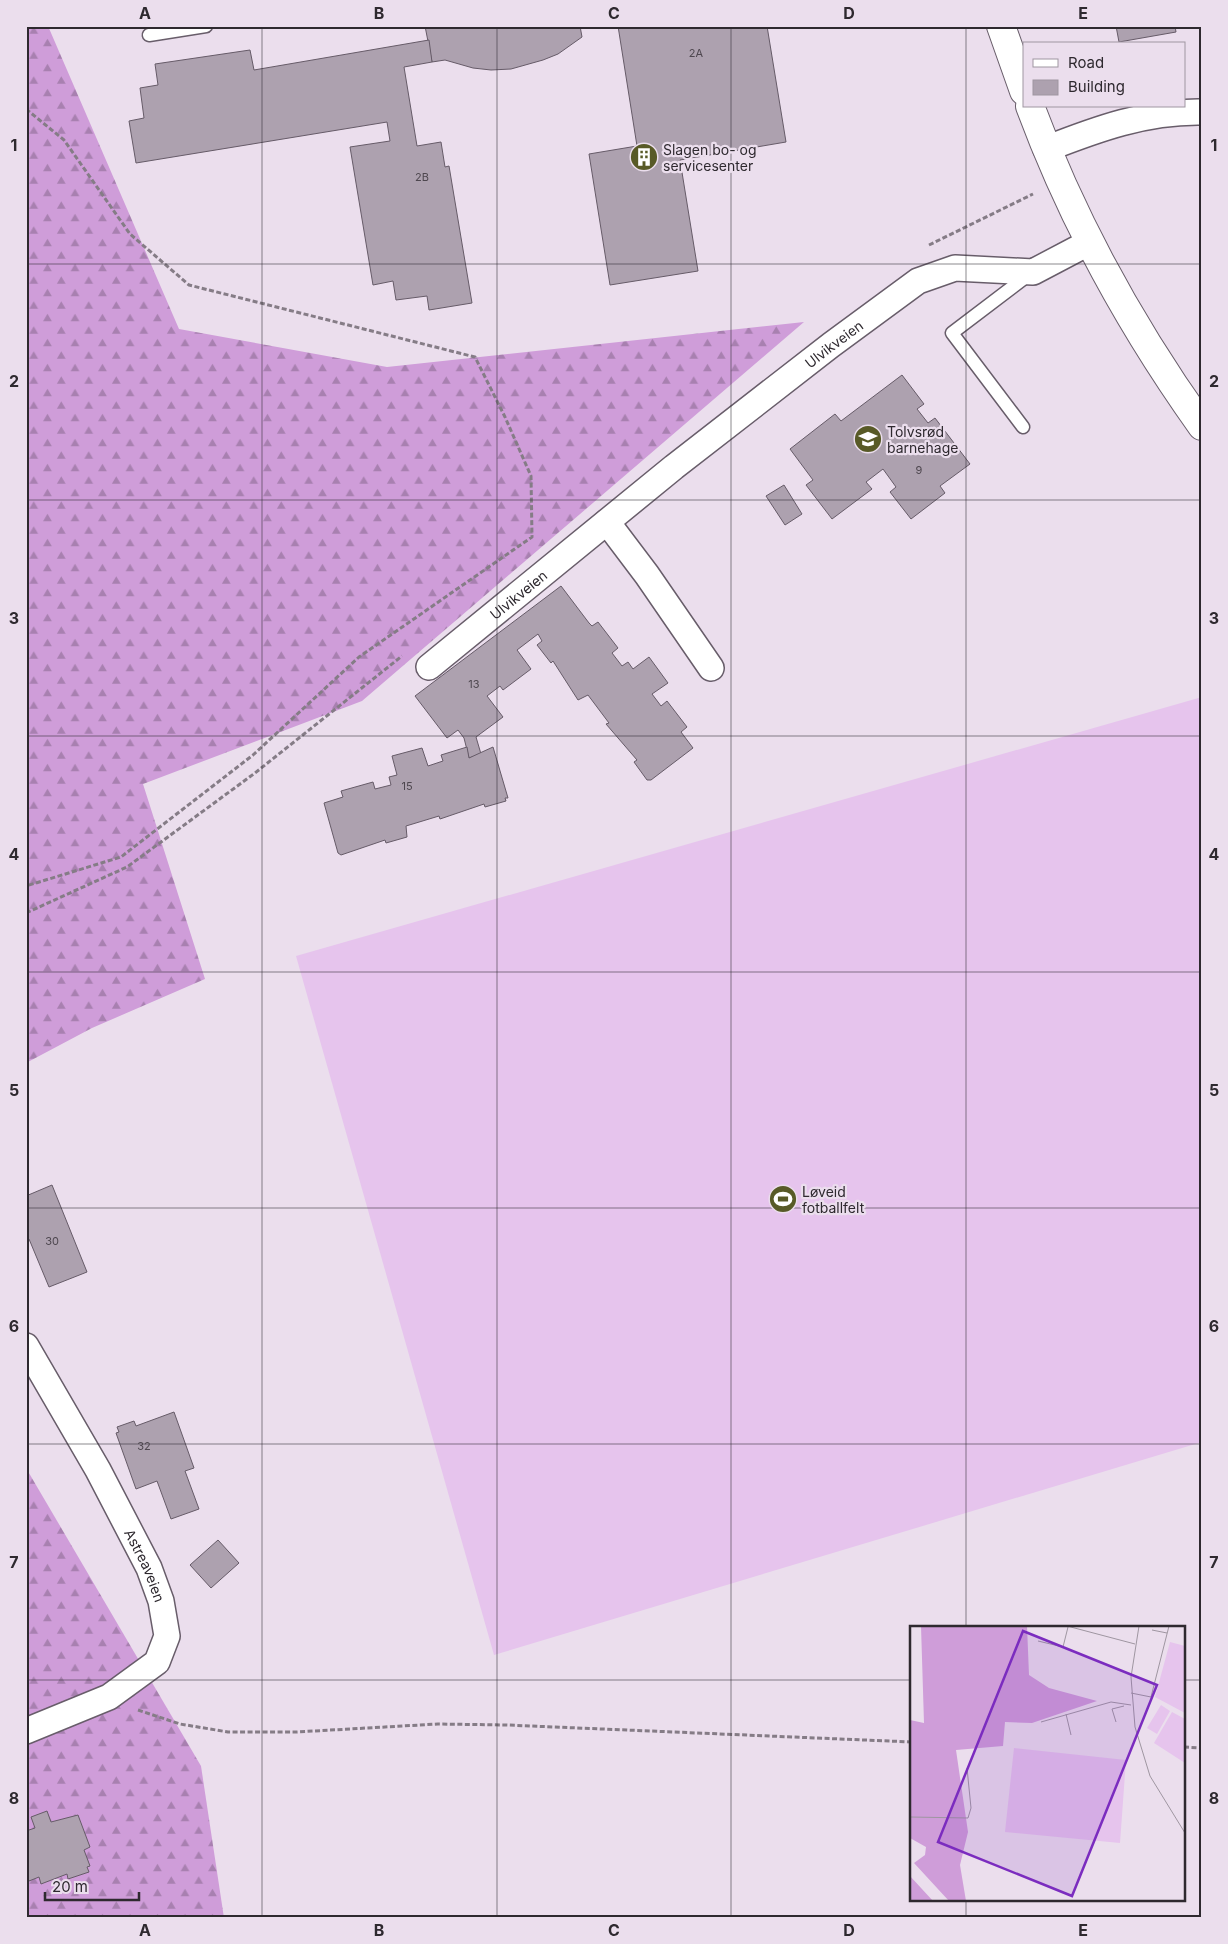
<svg xmlns="http://www.w3.org/2000/svg" width="1228" height="1944" font-family="Inter,sans-serif">
	<defs>
		<pattern id="forest-firs" width="22" height="20" patternUnits="userSpaceOnUse" patternTransform="scale(1.25)"><rect width="22" height="20" fill="#cf9dd9"/><path d="M5 1l3.5 6h-7zM16 11l3.5 6h-7z" fill="#a880b0"/></pattern>
	</defs>
	<rect width="100%" height="100%" fill="#ebdeed"/>
	<path fill="#e6c4ed" d="M1202,697V1442L494,1655L296,956Z"/>
	<g fill="url(#forest-firs)">
		<path d="M26,26H48L179,329L387,367L804,322L362,701L143,784L205,979L92,1028L26,1063Z"/>
		<path d="M26,1468L201,1766L224,1918H26Z"/>
	</g>
	<g fill="#ada1af" stroke="#665b68">
		<path d="M425,26H580L582,37L558,54L543,60L511,69L491,70L473,68L445,60L432,62Z"/>
		<path d="M618,26H767L786,142L680,160L698,271L610,285L589,154L637,146Z"/>
		<path d="M1116,26H1175L1176,32L1119,42Z"/>
		<path d="M429,40L432,62L404,67L417,146L441,142L445,167L449,166L472,303L429,310L427,296L396,300L393,281L373,285L350,147L390,141L387,122L136,163L129,121L144,118L140,88L158,85L155,64L250,50L254,70Z"/>
		<path d="M902,375L924,404L917,409L928,423L935,418L970,464L940,486L945,493L911,519L890,492L896,487L883,469L866,482L872,489L832,519L806,485L813,480L790,449L835,414L841,421Z"/>
		<path d="M784,485L802,514L785,525L766,496Z"/>
		<path d="M561,586L589,623L592,626L598,622L618,648L612,653L622,666L628,662L633,669L649,657L668,683L652,694L661,706L667,701L687,727L681,732L693,748L651,780H647L634,762L637,760L606,724L609,723L588,695L578,700L553,661L551,663L537,645L542,641L538,634L517,650L531,669L503,690L500,686L487,696L503,717L476,737L481,754L469,758L464,738L458,730L447,738L415,696Z"/>
		<path d="M467,747L469,758L493,747L508,798H505L506,801L485,807L484,804L440,819L439,816L406,826L407,837L386,843L385,840L341,855L338,853L324,803L343,797L341,791L373,782L375,789L391,785L389,777L397,775L392,756L422,748L428,766L443,761L441,755Z"/>
		<path d="M52,1185L87,1272L49,1287L29,1239L26,1240V1196Z"/>
		<path d="M174,1412L194,1468L185,1471L199,1509L171,1519L157,1481L136,1489L116,1433L119,1432L117,1427L134,1421L136,1426Z"/>
		<path d="M218,1540L239,1563L211,1588L190,1565Z"/>
		<path d="M47,1811L51,1822L78,1815L90,1847L84,1850L90,1866L87,1867L89,1872L68,1879L67,1874L41,1884L39,1877L29,1881L26,1874V1831L35,1828L31,1817Z"/>
	</g>
	<g fill="none" stroke-linecap="round" stroke-linejoin="round">
		<defs>
			<g id="lane">
				<path d="M149,35L206,26"/>
				<path d="M1023,427L952,333L1031,273"/>
			</g>
			<g id="street">
				<path d="M1046,149C1097,129 1146,111 1202,112"/>
				<path d="M607,522L647,575L711,668"/>
				<path id="s1" d="M429,667L674,467L831,345L918,281L955,268L1033,272L1090,242"/>
				<path id="s2" d="M26,1346L98,1470L149,1568L161,1601L167,1636L157,1662L109,1697L26,1731"/>
			</g>
			<g id="secondary">
				<path d="M1001,26L1024,91"/>
				<path d="M1030,106C1072,219 1132,328 1202,426"/>
			</g>
		</defs>
		<use href="#lane" stroke="#685d6a" stroke-width="15"/>
		<use href="#street" stroke="#685d6a" stroke-width="28"/>
		<use href="#secondary" stroke="#685d6a" stroke-width="30"/>
		<g stroke="#857c86" stroke-width="3" stroke-dasharray="5 2.5" stroke-linecap="butt">
			<path d="M26,109L64,140L130,234L189,285L475,357L505,417L531,476L532,537L359,657L253,755L121,857L26,886"/>
			<path d="M929,245L1033,194"/>
			<path d="M26,913L127,867L255,773L402,656"/>
			<path d="M138,1710L180,1724L228,1732H296L438,1724L507,1725L912,1742"/>
			<path d="M1184,1747L1202,1748"/>
		</g>
		<use href="#lane" stroke="#fff" stroke-width="12"/>
		<use href="#street" stroke="#fff" stroke-width="25"/>
		<use href="#secondary" stroke="#fff" stroke-width="28"/>
	</g>
	<path fill="none" stroke="#2e292f" stroke-width="1" stroke-opacity="0.55" d="M262,26V1918M497,26V1918M731,26V1918M966,26V1628M26,264H1202M26,500H1202M26,736H1202M26,972H1202M26,1208H1202M26,1444H1202M26,1680H912M1184,1680H1202M966,1900V1918"/>
	<defs>
		<symbol id="building-disc" viewBox="-11 -11 22 22"><circle r="9.5" fill="#585a27" stroke="#ebdeed"/><path d="M-4-6H4V6H1V3H-1V6H-4ZM-2.5-4.3h1.7v1.8h-1.7ZM.8-4.3h1.7v1.8H.8ZM-2.5-1h1.7V.8h-1.7ZM.8-1h1.7V.8H.8Z" fill="#fff"/></symbol>
		<symbol id="school-disc" viewBox="-11 -11 22 22"><circle r="9.5" fill="#585a27" stroke="#ebdeed"/><path d="M0-5L7-2L0 1L-7-2ZM-4 1L0 2.5L4 1V4Q0 6-4 4Z" fill="#fff"/></symbol>
		<symbol id="stadium-disc" viewBox="-11 -11 22 22"><circle r="9.5" fill="#585a27" stroke="#ebdeed"/><path d="M0-5a6.5 5 0 1 0 0 10a6.5 5 0 1 0 0-10ZM-3.5-1.8h7v3.6h-7Z" fill="#fff"/></symbol>
	</defs>
	<g fill-rule="evenodd">
		<use href="#building-disc" x="628" y="141" width="32" height="32"/>
		<use href="#school-disc" x="852" y="423" width="32" height="32"/>
		<use href="#stadium-disc" x="767" y="1183" width="32" height="32"/>
	</g>
	<g text-anchor="middle" dominant-baseline="central" stroke-width="4.5" stroke-linejoin="round" paint-order="stroke">
		<g font-size="11" fill="#4e474f">
			<text x="696" y="53">2A</text>
			<text x="422" y="177">2B</text>
			<text x="919" y="470">9</text>
			<text x="474" y="684">13</text>
			<text x="407" y="786">15</text>
			<text x="52" y="1241">30</text>
			<text x="144" y="1446">32</text>
		</g>
		<g font-size="14" fill="#2e292f" stroke="#ebdeed" text-anchor="start">
			<text x="663" y="149">Slagen bo- og<tspan x="663" dy="16">servicesenter</tspan></text>
			<text x="887" y="431">Tolvsrød<tspan x="887" dy="16">barnehage</tspan></text>
			<text x="802" y="1191">Løveid<tspan x="802" dy="16">fotballfelt</tspan></text>
		</g>
		<g font-size="14" fill="#2e292f" stroke="#ebdeed">
			<text stroke="none"><textPath href="#s1" startOffset="518">Ulvikveien</textPath></text>
			<text stroke="none"><textPath href="#s1" startOffset="115">Ulvikveien</textPath></text>
			<text stroke="none"><textPath href="#s2" startOffset="250">Astreaveien</textPath></text>
		</g>
	</g>
	<g transform="translate(910 1626)">
		<rect width="275" height="275" fill="#ebdeed"/>
		<path d="M260,16L275,20V87L245,71ZM251,79L260,85L247,108L237,102ZM262,86L275,93V137L244,117ZM104,122L216,134L210,217L95,206Z" fill="#e6c4ed"/>
		<path d="M11,0H117L119,49L139,62L187,75L122,97L95,96L93,120L46,124L58,206L50,239L56,275H39L4,237L15,229L16,221L0,212V94L14,97ZM0,250L23,275H0Z" fill="#cf9dd9"/>
		<path fill="none" stroke="#9f96a1" stroke-width="1" d="M157,0L225,18M229,0L221,51L225,101L240,150L275,207M242,4L257,7M128,15L153,21L158,1M221,67L241,71L259,0M156,88L161,109M131,96L201,76L221,79M206,96L202,83L214,80M0,191L58,192L61,182L57,142"/>
		<path fill="#7b2cbf" fill-opacity="0.15" stroke="#7b2cbf" stroke-width="2.5" d="M113,5L247,59L162,270L28,216Z"/>
		<rect width="275" height="275" fill="none" stroke="#2e292f" stroke-width="2.5"/>
	</g>
	<rect width="1228" height="1944" fill="none" stroke="#ebdeed" stroke-width="55"/>
	<rect x="1023" y="42" width="162" height="65" fill="#ebdeed" stroke="#9f96a1"/>
	<rect x="1033" y="59" width="25" height="8" fill="#ffffff" stroke="#9f96a1"/>
	<text x="1068" y="68" font-size="15" fill="#2e292f">Road</text>
	<rect x="1033" y="80" width="25" height="15" fill="#ada1af" stroke="#9f96a1"/>
	<text x="1068" y="92" font-size="15" fill="#2e292f">Building</text>
	<path d="M45 1892v8h94v-8" fill="none" stroke="#2e292f" stroke-width="2.5"/>
	<text x="52" y="1892" font-size="15" fill="#2e292f" stroke="#ebdeed" stroke-width="4" paint-order="stroke">20 m</text>
	<rect x="28" y="28" width="1172" height="1888" fill="none" stroke="#2e292f" stroke-width="2"/>
	<g font-size="16" text-anchor="middle" font-weight="bold" fill="#2e292f">
		<text x="145" y="19">A</text>
		<text x="379" y="19">B</text>
		<text x="614" y="19">C</text>
		<text x="849" y="19">D</text>
		<text x="1083" y="19">E</text>
		<text x="14" y="151">1</text>
		<text x="1214" y="151">1</text>
		<text x="14" y="387">2</text>
		<text x="1214" y="387">2</text>
		<text x="14" y="624">3</text>
		<text x="1214" y="624">3</text>
		<text x="14" y="860">4</text>
		<text x="1214" y="860">4</text>
		<text x="14" y="1096">5</text>
		<text x="1214" y="1096">5</text>
		<text x="14" y="1332">6</text>
		<text x="1214" y="1332">6</text>
		<text x="14" y="1568">7</text>
		<text x="1214" y="1568">7</text>
		<text x="14" y="1804">8</text>
		<text x="1214" y="1804">8</text>
		<text x="145" y="1936">A</text>
		<text x="379" y="1936">B</text>
		<text x="614" y="1936">C</text>
		<text x="849" y="1936">D</text>
		<text x="1083" y="1936">E</text>
	</g>
</svg>
